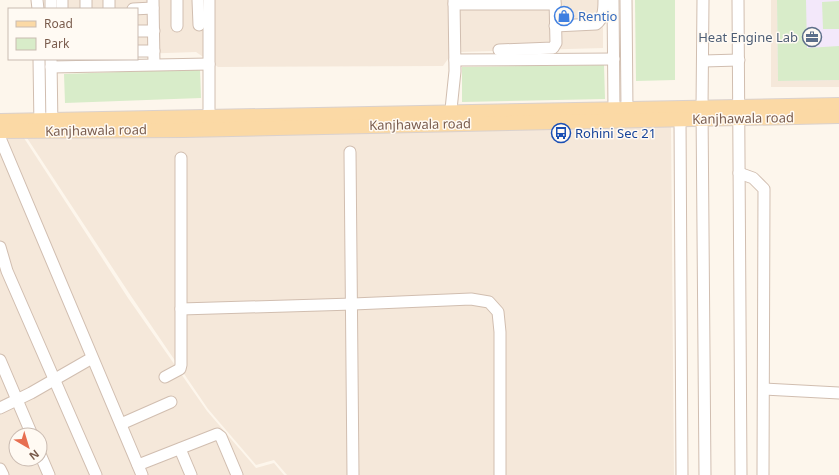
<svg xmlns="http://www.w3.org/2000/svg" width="839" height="475" font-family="'Noto Sans',sans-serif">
	<rect width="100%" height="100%" fill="#fdf6ec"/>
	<g fill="#f5e8da" fill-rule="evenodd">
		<path d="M58,0H603V48L460,52L466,59L450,56L443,66L218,67L196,52L137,54V9H58Z"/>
		<rect x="771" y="0" width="68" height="87"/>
		<path d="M671,126L674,475H287L274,460L256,465L208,409L131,296L27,138Z"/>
		<path d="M24,138L128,298L207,411L256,468L274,463L284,475H0V139ZM16,435H40V459H16Z"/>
	</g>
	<path fill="#f3e8fa" d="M777,0H839V80L778,81Z"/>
	<g fill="#d8ecc9">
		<path d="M635,0H675V80L636,81Z"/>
		<path d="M777,0H806L807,48L839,46V80L778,81Z"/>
		<path d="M839,1V29H823L822,2Z"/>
		<path d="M604,65L605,99L462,102V67Z"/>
		<path d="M200,69L201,98L65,103L64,74Z"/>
	</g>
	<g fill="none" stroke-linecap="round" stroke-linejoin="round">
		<defs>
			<g id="minor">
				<path d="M37,0L38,9"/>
				<path d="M51,0V9"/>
				<path d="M62,0V9"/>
				<path d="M86,0V9"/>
				<path d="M109,0V9"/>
				<path d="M153,0L154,64"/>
				<path d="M177,0V26"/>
				<path d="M198,0L199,25"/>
				<path d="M209,0V125"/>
				<path d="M613,0L614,110"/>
				<path d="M626,0L627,110"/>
				<path d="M703,0L702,108L705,475"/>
				<path d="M738,0L741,475"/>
				<path d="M454,4H555"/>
				<path d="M133,9L153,8"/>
				<path d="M555,26L596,24C604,18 604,9 604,0"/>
				<path d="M137,31H154"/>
				<path d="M499,50L553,48L556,43L555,0"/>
				<path d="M137,51H154"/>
				<path d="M39,59L40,128"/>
				<path d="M51,59L52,128"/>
				<path d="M455,60L614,59"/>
				<path d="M703,61L739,60"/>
				<path d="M51,67L209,64"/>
				<path d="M450,119L455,71L454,0"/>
				<path d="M680,119L682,475"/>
				<path d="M0,138L142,475"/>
				<path d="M350,152L353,475"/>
				<path d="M739,173L753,178L764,189L763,475"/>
				<path d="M0,247L7,271L96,475"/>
				<path d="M181,309L353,304L471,299L489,302L498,312L500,332V475"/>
				<path d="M0,360L32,435"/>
				<path d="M165,377L180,369L181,365V158"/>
				<path d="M764,389L839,393"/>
				<path d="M0,408L31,393L92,358"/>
				<path d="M121,424L171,402"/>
				<path d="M180,449L191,475"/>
				<path d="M40,454L49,475"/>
				<path d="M138,465L217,434L221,437L237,475"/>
				<path d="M0,469L3,475"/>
			</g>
			<g id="major">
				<path d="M0,121L839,105"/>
				<path d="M0,131L184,130L839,116"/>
			</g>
		</defs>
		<use href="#minor" stroke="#d1beb0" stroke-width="13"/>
		<use href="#major" stroke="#dad1cd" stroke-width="16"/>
		<use href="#minor" stroke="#fff" stroke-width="11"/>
		<use href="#major" stroke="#fbd9a5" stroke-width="14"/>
	</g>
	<defs>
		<symbol id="shop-ring" viewBox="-11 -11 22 22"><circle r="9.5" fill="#fffaf3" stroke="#3f7fe0" stroke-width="1.5"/><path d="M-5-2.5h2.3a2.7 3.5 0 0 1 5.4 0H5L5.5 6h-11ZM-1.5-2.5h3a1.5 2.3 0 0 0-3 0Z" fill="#3f7fe0"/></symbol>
		<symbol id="office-ring" viewBox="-11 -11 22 22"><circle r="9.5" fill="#fffaf3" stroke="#5c6f8a" stroke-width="1.5"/><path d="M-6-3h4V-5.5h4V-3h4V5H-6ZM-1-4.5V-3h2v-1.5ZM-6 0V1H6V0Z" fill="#5c6f8a"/></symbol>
		<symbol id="bus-ring" viewBox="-11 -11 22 22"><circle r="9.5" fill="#fffaf3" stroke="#1a4fb4" stroke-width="1.5"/><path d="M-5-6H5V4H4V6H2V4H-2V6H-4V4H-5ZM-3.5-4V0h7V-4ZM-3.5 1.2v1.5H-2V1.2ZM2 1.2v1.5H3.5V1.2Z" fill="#1a4fb4"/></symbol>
	</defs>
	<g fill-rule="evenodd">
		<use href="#shop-ring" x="553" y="5" width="22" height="22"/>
		<use href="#office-ring" x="801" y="26" width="22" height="22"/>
		<use href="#bus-ring" x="550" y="122" width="22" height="22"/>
	</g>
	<g text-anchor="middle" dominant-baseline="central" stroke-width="3" stroke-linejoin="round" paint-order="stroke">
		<g font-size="13" fill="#366cbe" stroke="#fffaf3" text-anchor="start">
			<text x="578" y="16">Rentio</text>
		</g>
		<g font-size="13" fill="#4e5e75" stroke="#fffaf3" text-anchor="end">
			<text x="798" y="37">Heat Engine Lab</text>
		</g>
		<g font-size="13" fill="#7a5c4d" stroke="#fffaf3">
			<text transform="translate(743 118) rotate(-1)">Kanjhawala road</text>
			<text transform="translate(420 124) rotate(-1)">Kanjhawala road</text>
			<text transform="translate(96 130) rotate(-1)">Kanjhawala road</text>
		</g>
		<g font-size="13" fill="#164399" stroke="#fffaf3" text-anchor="start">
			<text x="575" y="133">Rohini Sec 21</text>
		</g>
	</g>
	<rect x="8" y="8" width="130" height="52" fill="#fffaf3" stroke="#cabbb1"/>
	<rect x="16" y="21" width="20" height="6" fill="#fbd9a5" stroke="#cabbb1"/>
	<text x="44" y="28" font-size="12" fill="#7a5c4d">Road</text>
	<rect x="16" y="38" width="20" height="12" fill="#d8ecc9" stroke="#cabbb1"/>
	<text x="44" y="48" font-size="12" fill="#7a5c4d">Park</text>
	<g transform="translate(28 447) rotate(142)"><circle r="19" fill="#fffaf3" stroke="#cabbb1"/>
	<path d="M0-3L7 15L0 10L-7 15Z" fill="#e76f51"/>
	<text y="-6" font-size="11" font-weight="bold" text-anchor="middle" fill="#7a5c4d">N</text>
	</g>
</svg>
